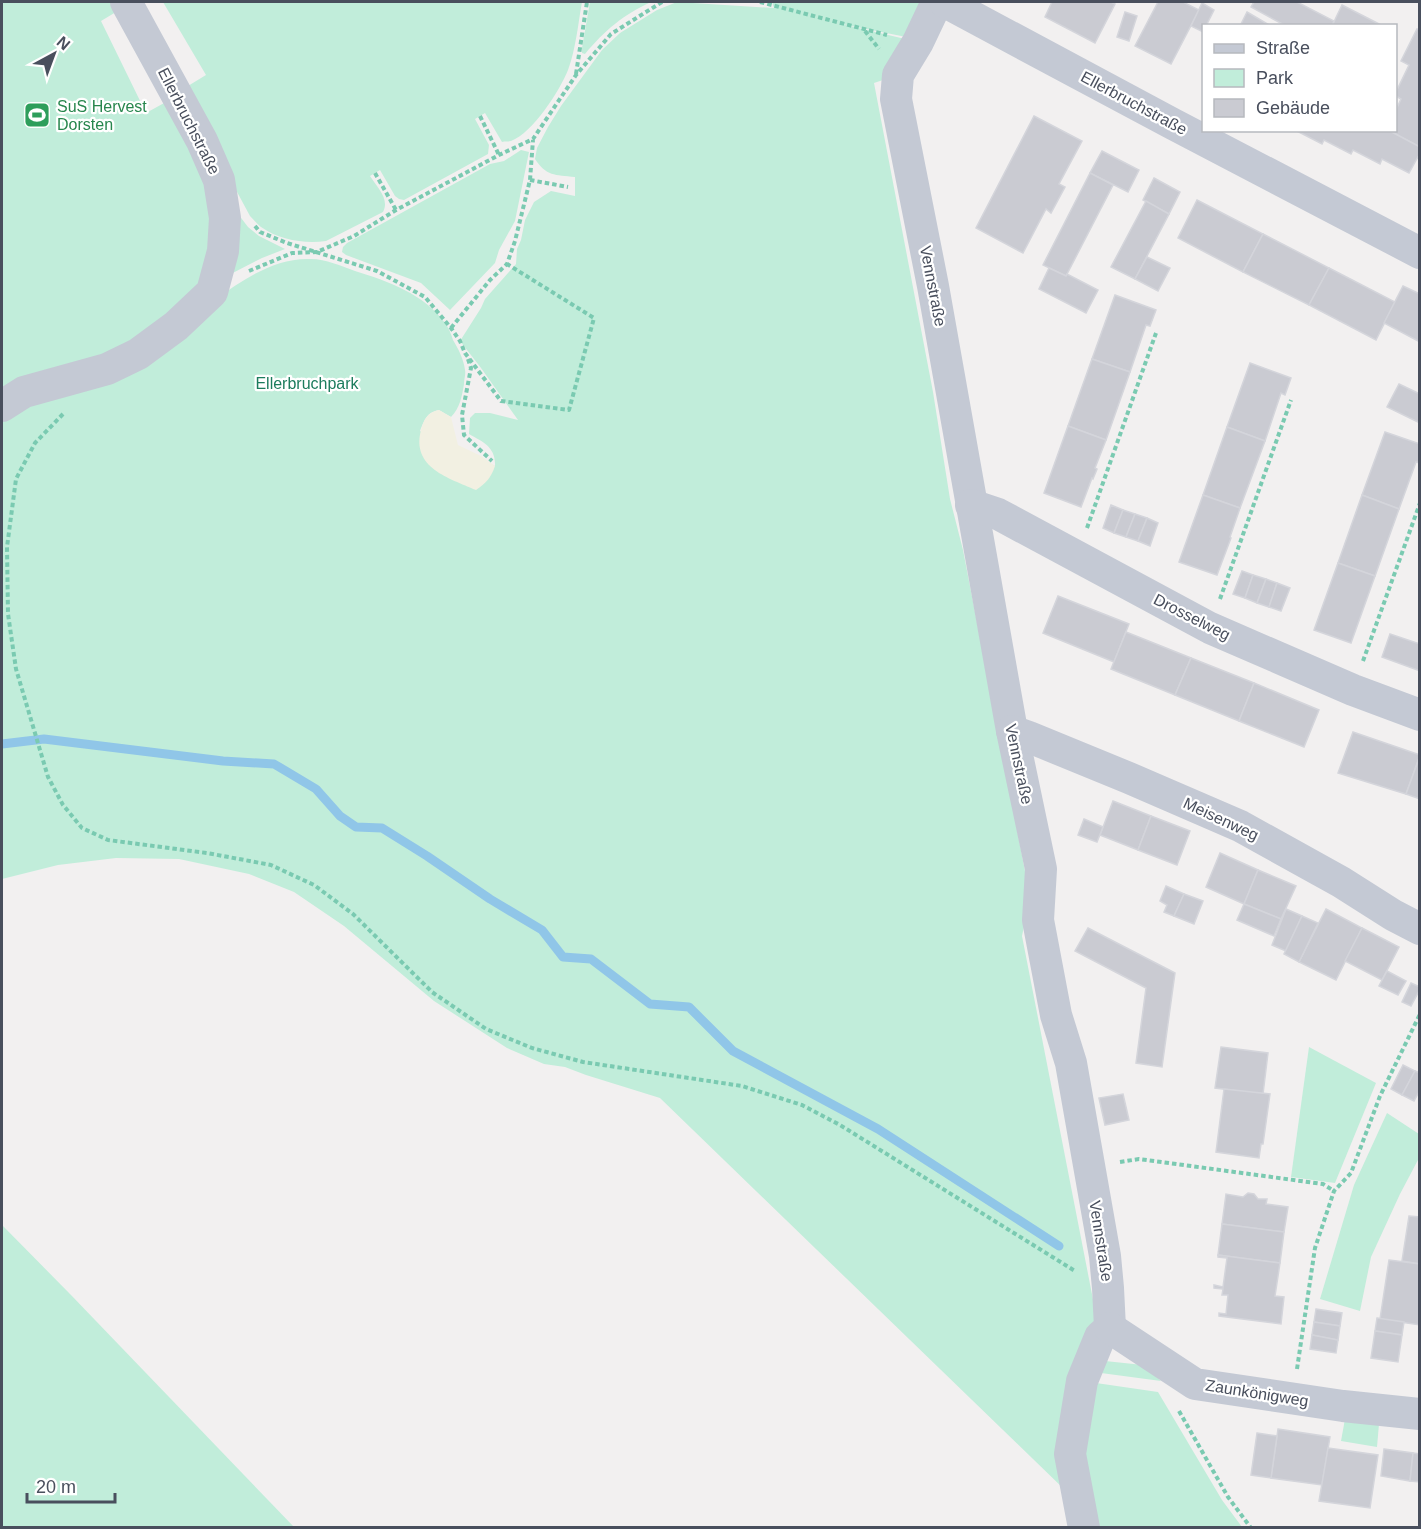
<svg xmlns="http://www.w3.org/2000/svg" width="1421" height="1529" font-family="Arial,sans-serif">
	<rect width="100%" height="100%" fill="#f2f0f0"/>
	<g fill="#c1edda">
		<path d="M2,2H124L126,6L101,21L146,113L175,97L219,180L215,300C242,280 276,257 311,259C326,259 341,266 355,271C388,281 424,294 445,323C449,328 451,334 453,340C458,348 464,360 465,370C466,374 464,379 464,384C462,396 460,408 451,417L439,410C426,413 425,419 420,431L495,466C496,447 483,442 469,434L470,418L475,413H490L518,420L481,368L460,341L481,308L485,299L516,264L517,249L521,240L525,220L534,202L551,191L575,196V177C555,175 546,176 535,159L537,148L548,127L561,106L602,50L620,33L657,10L677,2L774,8L772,2H934L916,39L837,23L918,42L898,75L874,83L933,392L950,499L963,550L1030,897L1022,936L1098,1325L1096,1383L1158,1392L1222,1500L1242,1527H1073L1065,1490L660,1098L586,1075L565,1067L544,1064L507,1048L434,1001L344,926L294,892L249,874L179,859L116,858L58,865L2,879Z"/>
		<path d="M163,2H582C578,24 576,48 568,70C560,90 533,133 511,141C508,142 505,141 502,142L485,113L475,119L489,145L488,154L404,200L399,199L395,196L380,170L370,176C377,187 390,199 383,212L326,241C305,244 279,240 261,227C257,224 254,220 250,216L209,140L183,89L206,75Z"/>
		<path d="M590,2H651C623,15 605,30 585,54L582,53V48Z"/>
		<path d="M521,150L529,152L515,221L499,250L495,263L450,310L421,283L346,255L342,252L343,247L347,243L490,164L504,161Z"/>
		<path d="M232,206L248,227L259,236L285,249L262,258L223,278Z"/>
		<path d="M1309,1047L1376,1083L1335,1183L1291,1177Z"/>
		<path d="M1387,1113L1419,1134V1158L1400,1194L1371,1257L1360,1311L1320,1299L1354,1185Z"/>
		<path d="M2,1225L71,1295L294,1527H2Z"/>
		<path d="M1105,1361L1143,1365L1161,1381L1101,1373Z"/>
		<path d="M1345,1419L1379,1424L1377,1447L1341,1441Z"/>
	</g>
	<path fill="#f2f0e2" d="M439,410L451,417L458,445L481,456L495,466C491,478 486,483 476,490C449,478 411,468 421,430C424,419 428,412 439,410Z"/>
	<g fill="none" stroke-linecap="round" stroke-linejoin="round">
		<path stroke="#90c6e8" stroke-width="9" d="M2,744L44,739L223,761L274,764L316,789L340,816L356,827L382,828L427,856L490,899L542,930L563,957L591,959L650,1004L689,1007L733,1051L878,1129L1059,1246"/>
	</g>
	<g fill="#cacbd2" stroke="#d4d5db" stroke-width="1.5">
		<path d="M1052,2H1111L1115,4L1095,43L1045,17Z"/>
		<path d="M1158,2H1183L1199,10L1171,64L1135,46Z"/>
		<path d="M1254,2H1297L1334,21L1332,26H1286L1251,7Z"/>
		<path d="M1202,3L1214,10L1206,26H1204L1203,32L1191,26Z"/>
		<path d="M1342,5L1383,26H1332Z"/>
		<path d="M1125,12L1137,16L1129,41L1117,37Z"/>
		<path d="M1247,12L1271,26H1240Z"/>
		<path d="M1417,29L1420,30V147L1388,130H1396V110L1401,99L1396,96V92L1409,65L1401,61Z"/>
		<path d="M1034,116L1082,141L1059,184L1065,187L1051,213L1046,209L1023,253L976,228Z"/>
		<path d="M1295,130H1388L1420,147V153L1409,173L1382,159L1380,164L1353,150L1351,154L1324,140L1322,144Z"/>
		<path d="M1102,151L1139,170L1128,192L1090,173Z"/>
		<path d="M1090,173L1113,185L1066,276L1043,265Z"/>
		<path d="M1154,178L1180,192L1169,214L1143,200Z"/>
		<path d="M1197,200L1263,234L1243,272L1178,238Z"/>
		<path d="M1146,201L1169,214L1135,279L1111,267Z"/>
		<path d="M1263,234L1329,268L1309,305L1243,272Z"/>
		<path d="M1147,257L1170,268L1158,291L1135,279Z"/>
		<path d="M1049,268L1066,276L1067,274L1098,290L1086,313L1039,289Z"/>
		<path d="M1329,268L1395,302L1376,340L1309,305Z"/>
		<path d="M1403,286L1420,294V342L1384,323Z"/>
		<path d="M1115,295L1156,310L1150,326L1146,325L1130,372L1092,359Z"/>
		<path d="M1092,359L1130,372L1106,440L1068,426Z"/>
		<path d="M1250,363L1291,378L1285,395L1281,393L1265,441L1227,427Z"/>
		<path d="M1399,384L1420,394V423L1387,407Z"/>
		<path d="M1068,426L1106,440L1095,468L1097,469L1093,479L1092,478L1081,507L1044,493Z"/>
		<path d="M1227,427L1265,441L1240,508L1203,495Z"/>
		<path d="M1385,432L1420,444V463L1416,462L1399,509L1362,495Z"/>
		<path d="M1203,495L1240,508L1230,537L1231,538L1217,575L1179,562Z"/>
		<path d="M1362,495L1399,509L1375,576L1338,563Z"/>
		<path d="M1111,505L1123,510L1114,533L1103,528Z"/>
		<path d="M1123,510L1135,514L1126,537L1114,533Z"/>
		<path d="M1135,514L1147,518L1138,541L1126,537Z"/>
		<path d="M1147,518L1158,523L1150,546L1138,541Z"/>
		<path d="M1338,563L1375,576L1351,643L1314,630Z"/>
		<path d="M1242,571L1253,575L1245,598L1233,594Z"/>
		<path d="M1253,575L1266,579L1257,603L1245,598Z"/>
		<path d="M1266,579L1277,583L1269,607L1257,603Z"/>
		<path d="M1277,583L1290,588L1281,611L1269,607Z"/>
		<path d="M1058,596L1129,624L1114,662L1043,633Z"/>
		<path d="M1126,632L1191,658L1175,695L1111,669Z"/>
		<path d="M1390,634L1420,644V671L1382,657Z"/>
		<path d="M1191,658L1254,683L1239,721L1175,695Z"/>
		<path d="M1254,683L1319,710L1304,747L1239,721Z"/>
		<path d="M1353,732L1420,755L1406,794L1338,773Z"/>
		<path d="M1420,756V799L1406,794Z"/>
		<path d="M1113,801L1151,816L1138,850L1100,835Z"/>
		<path d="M1151,816L1190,831L1177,865L1138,850Z"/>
		<path d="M1084,819L1103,827L1097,842L1078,835Z"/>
		<path d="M1220,853L1258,870L1244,904L1206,887Z"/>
		<path d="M1258,870L1296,886L1281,919L1244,904Z"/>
		<path d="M1166,886L1184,894L1174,916L1164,912L1167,905L1160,901Z"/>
		<path d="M1184,894L1203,901L1194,924L1174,916Z"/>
		<path d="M1244,904L1281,919L1274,936L1237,920Z"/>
		<path d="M1286,909L1302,916L1286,951L1272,945Z"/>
		<path d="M1326,909L1362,928L1336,980L1299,962Z"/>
		<path d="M1302,916L1318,923L1299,962L1284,954Z"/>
		<path d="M1088,928L1175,973L1162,1067L1136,1063L1146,988L1075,951Z"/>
		<path d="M1362,928L1399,947L1382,980L1345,961Z"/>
		<path d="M1387,971L1406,981L1398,995L1379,986Z"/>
		<path d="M1411,983L1420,987V989L1411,1006L1402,1002Z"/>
		<path d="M1221,1047L1268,1053L1263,1094L1215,1088Z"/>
		<path d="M1403,1065L1415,1071L1402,1095L1391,1089Z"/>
		<path d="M1415,1071L1420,1073V1090L1414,1101L1402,1095Z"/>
		<path d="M1224,1089L1270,1094L1263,1144H1261L1259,1158L1216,1152Z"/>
		<path d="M1123,1094L1129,1120L1105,1125L1099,1098Z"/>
		<path d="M1248,1193L1254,1194L1258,1199H1267L1266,1204L1288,1207L1284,1232L1222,1224L1226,1194L1243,1197Z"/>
		<path d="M1409,1216L1420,1217V1264L1402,1261Z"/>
		<path d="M1222,1224L1284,1232L1280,1263L1218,1255Z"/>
		<path d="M1218,1255L1280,1263L1275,1296L1284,1297L1281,1324L1219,1316V1313L1226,1314L1228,1295H1222L1223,1289L1214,1288V1285L1223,1287L1227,1258L1218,1257Z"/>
		<path d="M1389,1260L1420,1264V1325L1380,1319Z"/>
		<path d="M1316,1309L1342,1313L1340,1326L1314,1322Z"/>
		<path d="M1377,1318L1404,1322L1402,1335L1375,1331Z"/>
		<path d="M1314,1322L1340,1326L1338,1340L1312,1335Z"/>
		<path d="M1375,1331L1402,1335L1398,1362L1371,1358Z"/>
		<path d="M1312,1335L1338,1340L1336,1353L1310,1349Z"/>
		<path d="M1278,1429L1330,1437L1322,1485L1271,1478Z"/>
		<path d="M1257,1433L1277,1436L1271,1478L1251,1475Z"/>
		<path d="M1328,1448L1378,1455L1370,1508L1319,1501Z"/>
		<path d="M1384,1449L1413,1453L1410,1481L1381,1476Z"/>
		<path d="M1413,1453L1420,1454V1482L1410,1481Z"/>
	</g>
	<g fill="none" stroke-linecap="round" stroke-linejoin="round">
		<g stroke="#7acab1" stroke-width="4" stroke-dasharray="4.5 3" stroke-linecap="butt">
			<path d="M760,2L887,35"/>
			<path d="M865,31L879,49"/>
			<path d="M576,74L587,2"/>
			<path d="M480,116L499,155"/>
			<path d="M375,173L396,210"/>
			<path d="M530,180L568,187"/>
			<path d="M255,226L260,232L287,243L377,271L425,297L451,328L460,341L465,353L501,401L569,410L594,318L507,264"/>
			<path d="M249,271L292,253L317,252L354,236L396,210L499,155L533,139L576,75L611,34L662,2"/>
			<path d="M451,328L490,280L507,264L515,241L530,180L533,140"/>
			<path d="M468,359L471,368L462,415L464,435L492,461"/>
			<path d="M63,414L35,443L16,479L7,547L8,614L16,669L48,777L63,805L82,828L108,840L207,853L271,865L314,885L353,914L432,992L486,1029L532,1048L583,1062L742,1086L802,1105L840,1125L1075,1271"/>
			<path d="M1087,528L1156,333"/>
			<path d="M1220,599L1291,400"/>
			<path d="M1363,661L1420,503"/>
			<path d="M1120,1162L1139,1159L1323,1184L1334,1191"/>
			<path d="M1297,1369L1315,1248L1334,1191L1351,1173L1380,1096L1420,1014"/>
			<path d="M1179,1411L1228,1497L1251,1528"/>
		</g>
		<g stroke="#c4c9d4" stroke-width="32">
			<path d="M937,2L918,42L898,75L896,99L933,286L1012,731L1041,869L1038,920L1056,1015L1071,1063L1105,1256L1108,1288L1110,1328L1100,1337L1082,1381L1070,1454L1084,1528"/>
			<path d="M945,2L1173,124L1420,253"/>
			<path d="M2,406L24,392L107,369L138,354L176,326L212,292L223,251L225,218L219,180L202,141L126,2"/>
			<path d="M971,505L998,514L1210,628L1353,690L1420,715"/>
			<path d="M1012,731L1029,737L1129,778L1240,826L1341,882L1393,915L1420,929"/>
			<path d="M1110,1328L1195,1384L1343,1406L1420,1414"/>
		</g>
	</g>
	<defs>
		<symbol id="stadium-square" viewBox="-11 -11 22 22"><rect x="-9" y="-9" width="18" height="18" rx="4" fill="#2e9e5b" stroke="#fff"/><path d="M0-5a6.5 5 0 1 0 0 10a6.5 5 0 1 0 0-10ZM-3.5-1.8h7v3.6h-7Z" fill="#fff"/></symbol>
	</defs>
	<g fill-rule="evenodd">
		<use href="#stadium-square" x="22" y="100" width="30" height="30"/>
	</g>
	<g text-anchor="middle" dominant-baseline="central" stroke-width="4.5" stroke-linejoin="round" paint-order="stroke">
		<g font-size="16" fill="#494f5d" stroke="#fff">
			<text transform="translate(1134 103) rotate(28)">Ellerbruchstraße</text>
			<text transform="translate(189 121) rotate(63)">Ellerbruchstraße</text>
			<text transform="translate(933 286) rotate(79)">Vennstraße</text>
			<text transform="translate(1192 617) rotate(27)">Drosselweg</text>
			<text transform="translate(1019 764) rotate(78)">Vennstraße</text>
			<text transform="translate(1221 819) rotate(25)">Meisenweg</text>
			<text transform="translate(1101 1241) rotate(81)">Vennstraße</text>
			<text transform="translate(1257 1393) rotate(9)">Zaunkönigweg</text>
		</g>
		<g font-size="16" fill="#27864d" stroke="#fff" text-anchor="start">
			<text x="57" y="106">SuS Hervest<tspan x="57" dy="18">Dorsten</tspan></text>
		</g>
		<g font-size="16" fill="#1c7c5d" stroke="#fff">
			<text x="307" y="383">Ellerbruchpark</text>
		</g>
	</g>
	<rect width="1421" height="1529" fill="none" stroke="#494f5d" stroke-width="6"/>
	<rect x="1202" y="24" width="195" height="108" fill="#ffffff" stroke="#b6b9be" stroke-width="1.5"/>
	<rect x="1214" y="44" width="30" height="9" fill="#c4c9d4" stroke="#b6b9be" stroke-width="1.5"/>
	<text x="1256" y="54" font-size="18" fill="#494f5d">Straße</text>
	<rect x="1214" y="69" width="30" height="18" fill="#c1edda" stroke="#b6b9be" stroke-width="1.5"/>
	<text x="1256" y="84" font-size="18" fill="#494f5d">Park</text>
	<rect x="1214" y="99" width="30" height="18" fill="#cacbd2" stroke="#b6b9be" stroke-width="1.5"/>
	<text x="1256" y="114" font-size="18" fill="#494f5d">Gebäude</text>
	<g transform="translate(54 54) rotate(41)" stroke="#ffffff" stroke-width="4.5" paint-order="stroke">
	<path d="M0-4.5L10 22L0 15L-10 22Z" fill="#494f5d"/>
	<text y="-9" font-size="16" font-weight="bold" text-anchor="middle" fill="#494f5d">N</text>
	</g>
	<path d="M27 1493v9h88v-9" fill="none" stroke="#494f5d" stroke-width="3"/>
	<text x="36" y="1493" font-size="18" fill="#494f5d" stroke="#ffffff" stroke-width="4.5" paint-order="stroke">20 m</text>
</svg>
